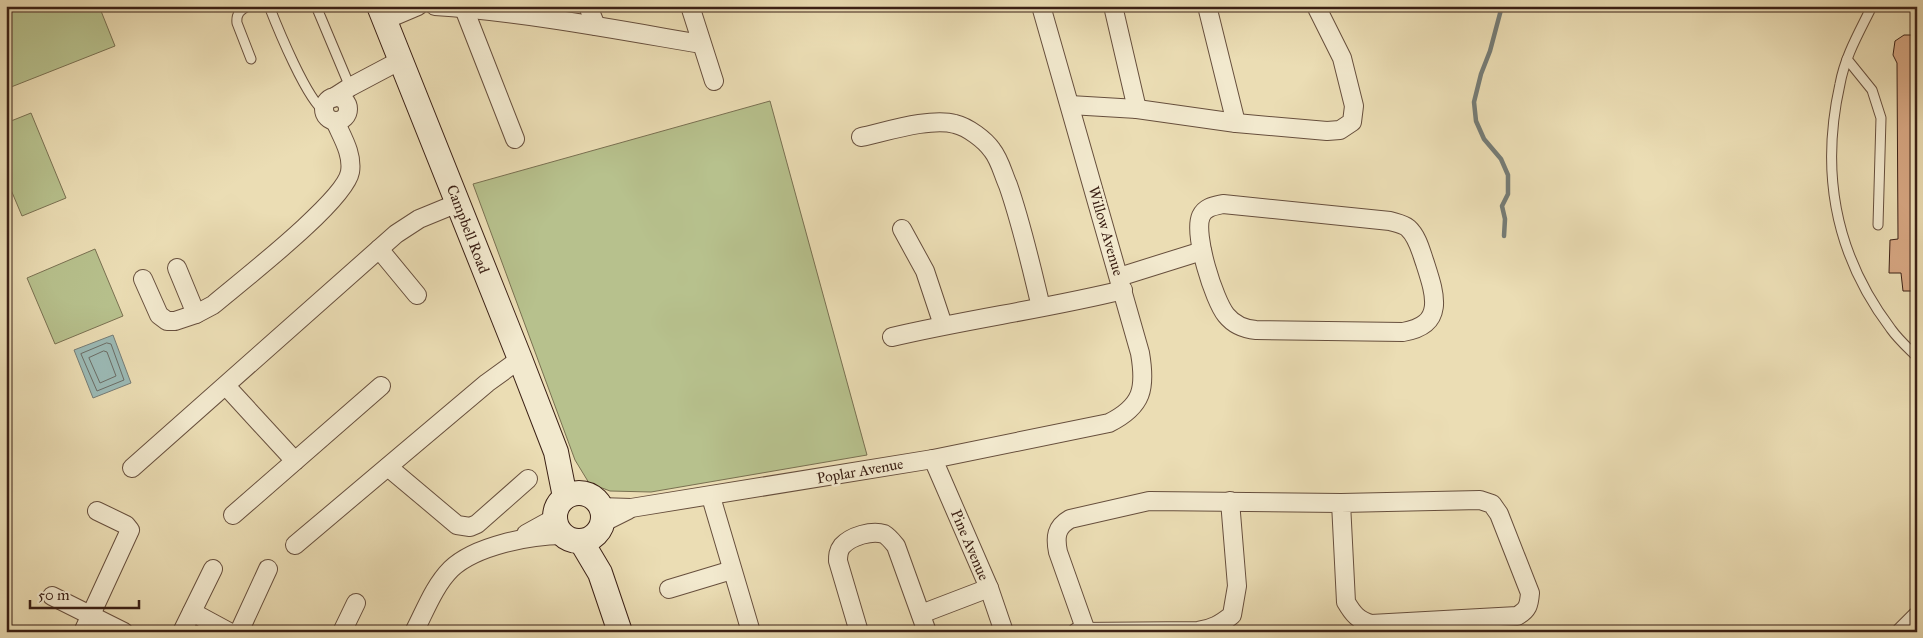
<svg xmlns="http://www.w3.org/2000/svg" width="1923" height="638" font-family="'IM FELL Great Primer',serif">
	<rect width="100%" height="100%" fill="#ebddb4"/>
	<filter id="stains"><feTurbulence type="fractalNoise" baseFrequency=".004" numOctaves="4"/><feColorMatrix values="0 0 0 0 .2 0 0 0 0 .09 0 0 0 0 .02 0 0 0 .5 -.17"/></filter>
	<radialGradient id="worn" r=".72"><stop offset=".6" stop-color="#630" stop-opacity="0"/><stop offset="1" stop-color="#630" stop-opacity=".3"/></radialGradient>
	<g fill="#b7c18d" stroke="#797051">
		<path d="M6,6H99L115,46L6,89Z"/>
		<path d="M770,101L867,455L651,492L610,491L589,483L575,460L473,184Z"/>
		<path d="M31,113L66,198L22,216L6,178V123Z"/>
		<path d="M95,249L123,316L55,344L27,278Z"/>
	</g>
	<path fill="#9bbab6" stroke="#757c76" d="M113,335L131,383L93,398L74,350Z"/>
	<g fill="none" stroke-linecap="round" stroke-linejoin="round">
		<g stroke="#6b6d66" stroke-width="1">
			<path d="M107,343L111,344L124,380L97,391L81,354Z"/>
			<path d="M104,351L107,352L116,376L100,383L89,358Z"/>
		</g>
		<path stroke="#757c76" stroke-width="4.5" d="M1502,6L1490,51L1481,74L1474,102L1476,121L1484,139L1501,159L1508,175V194L1502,206L1505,219L1504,236"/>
	</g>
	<path fill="#d7a783" stroke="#3b2015" d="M1904,35H1917V291H1903L1901,273H1889L1890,240L1898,239L1897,63L1893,55L1895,41Z"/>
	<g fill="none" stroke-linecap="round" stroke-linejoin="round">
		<defs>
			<g id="lane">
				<path d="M248,6C240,10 236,14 237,23L251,59"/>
				<path d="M269,6C278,29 307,100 325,112"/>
				<path d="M316,6L350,87"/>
				<path d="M1872,6C1860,31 1845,56 1840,84C1820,173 1835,255 1891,329C1898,339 1908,348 1917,357"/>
				<path d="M1847,59L1872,90L1881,118L1878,225"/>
			</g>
			<g id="street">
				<path d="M435,6C524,12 613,29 701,44"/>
				<path d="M463,6L515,139"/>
				<path d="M588,6L596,26"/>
				<path d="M690,6L714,81"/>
				<path d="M1113,6L1137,109"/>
				<path d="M1207,6L1236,123"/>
				<path d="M385,20L418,6"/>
				<circle cx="336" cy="109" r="12"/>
				<path d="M333,98L350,87L401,60"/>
				<path d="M1070,105L1137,109L1236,123L1327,131L1340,130L1352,122L1354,106L1342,58L1316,6"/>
				<path d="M861,137C885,132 931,117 955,124C968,127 985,140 992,150C1000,160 1003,174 1008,185C1022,225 1031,266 1041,307"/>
				<path d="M1223,204L1390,221C1396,223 1403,224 1408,228C1418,237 1421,252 1425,263C1435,294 1446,325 1403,332L1256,330C1244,329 1234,325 1226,315C1214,300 1193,234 1201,216C1205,207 1214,206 1223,204Z"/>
				<path d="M902,229L925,271L943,325"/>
				<path d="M379,249L417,295"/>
				<path d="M177,268L196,314"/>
				<path d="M1119,277L1202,251"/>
				<path d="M143,279L159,315L167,321H175L196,314L213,305C240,282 345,201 350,172C353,154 342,137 335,121"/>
				<path d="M892,337C968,319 1046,309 1123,290"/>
				<path d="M226,386L295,461"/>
				<path d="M933,459L989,588L1004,632"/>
				<path d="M388,467L457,525L470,527L477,524L528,479"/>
				<path d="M132,468L396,234L419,219L458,203"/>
				<path d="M711,497L751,632"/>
				<path d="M600,507L631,508L933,459L1109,423C1143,406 1146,388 1140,353L1041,6"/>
				<path d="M233,515L381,386"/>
				<path d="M602,523L628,510"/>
				<path d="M526,534L555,518"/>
				<path d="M295,545L487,383L520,359"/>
				<path d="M669,589L732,570"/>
				<path d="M52,596L124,632"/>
				<path d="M192,612L229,632"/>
				<path d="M921,614L989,588"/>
				<path d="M1086,631L1058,552C1055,537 1056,527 1070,519L1149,501L1341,503L1480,500L1492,504L1499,514L1530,593C1529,605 1528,610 1517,616L1371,624C1358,620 1353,614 1346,602L1341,503"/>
				<path d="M83,632L130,530L126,525L97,511"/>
				<path d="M182,632L213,569"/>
				<path d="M239,632L268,569"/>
				<path d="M342,632L356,603"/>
				<path d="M414,632C425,611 434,586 451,569C475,546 530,535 563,535"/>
				<path d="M859,632L838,561C838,556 838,551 842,546C851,536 872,530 884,534C889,537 892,541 896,546L927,632"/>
				<path d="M1077,632L1198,631C1212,629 1221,624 1232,615L1237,586L1230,501"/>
				<path d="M1901,632L1917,616"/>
			</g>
			<g id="secondary">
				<path d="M379,6L520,359L556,452L565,497"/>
				<circle cx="579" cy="517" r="24"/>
				<path d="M581,541L600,573L620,632"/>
			</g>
		</defs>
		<use href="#lane" stroke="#674f3d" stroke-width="11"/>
		<use href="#street" stroke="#674f3d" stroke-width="20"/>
		<use href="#secondary" stroke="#3b2015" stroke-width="26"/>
		<use href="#lane" stroke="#f2e9ce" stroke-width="9"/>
		<use href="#street" stroke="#f2e9ce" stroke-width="18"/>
		<use href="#secondary" stroke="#f2e9ce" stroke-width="24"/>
	</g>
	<g text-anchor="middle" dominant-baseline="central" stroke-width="5" stroke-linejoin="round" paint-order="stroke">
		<g font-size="15" fill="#3b2015" stroke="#f2e9ce">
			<text transform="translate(468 229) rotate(69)">Campbell Road</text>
			<text transform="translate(1106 231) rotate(74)">Willow Avenue</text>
			<text transform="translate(860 471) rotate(-10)">Poplar Avenue</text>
			<text transform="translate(970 545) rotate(67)">Pine Avenue</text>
		</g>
	</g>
	<rect width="1923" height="638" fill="none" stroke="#ebddb4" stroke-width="25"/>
	<rect x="8" y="8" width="1908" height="623" fill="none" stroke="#3b2015" stroke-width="2.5"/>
	<rect x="12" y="12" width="1898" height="613" fill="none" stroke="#3b2015"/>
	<path d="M30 600v8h109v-8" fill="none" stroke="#3b2015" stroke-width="2.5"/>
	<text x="38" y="600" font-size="15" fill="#3b2015" stroke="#f2e9ce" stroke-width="4" paint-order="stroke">50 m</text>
	<rect width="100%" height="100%" filter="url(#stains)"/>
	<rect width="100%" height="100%" fill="url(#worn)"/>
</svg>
